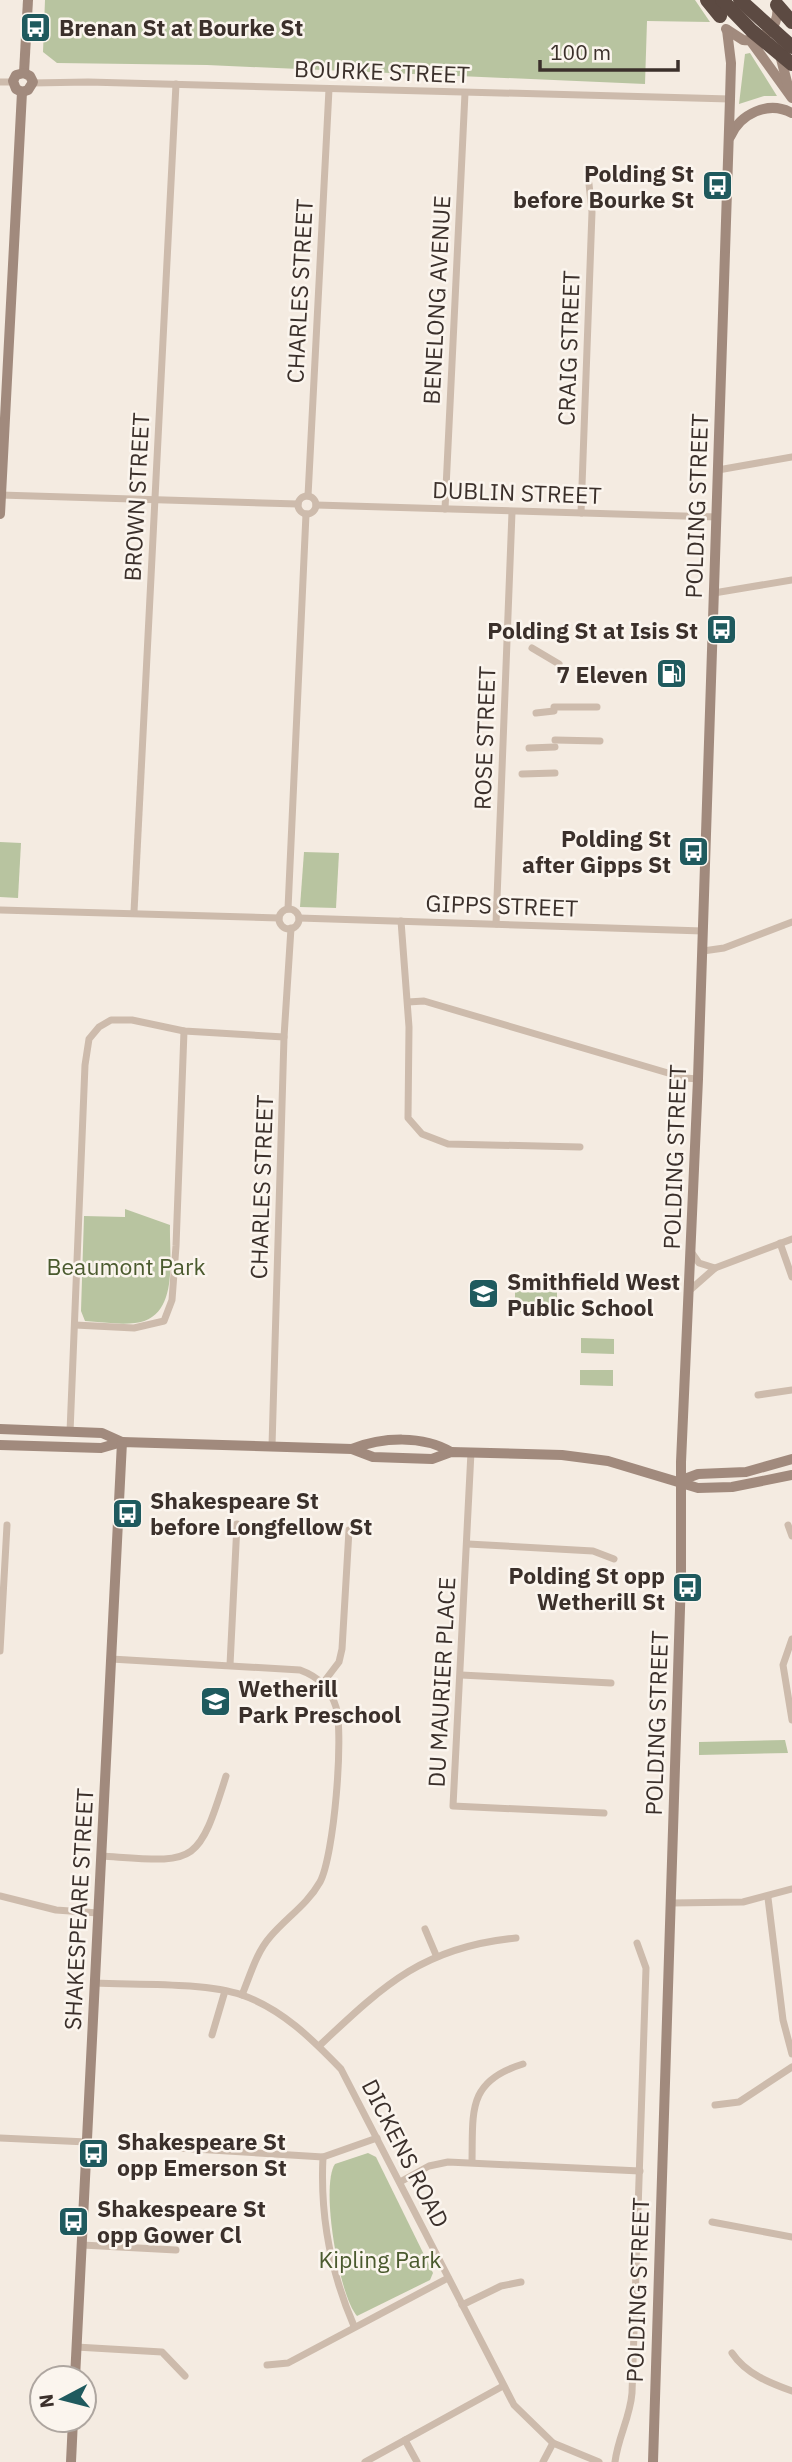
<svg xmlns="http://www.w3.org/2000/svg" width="792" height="2462" font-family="'IBM Plex Sans',sans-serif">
	<rect width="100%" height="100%" fill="#f4ebe1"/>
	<g fill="#b8c4a0">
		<path d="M45,0H695L710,22L647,21L645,84L207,65L57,63L43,52Z"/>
		<path d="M750,53L777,96H764L739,104L745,54Z"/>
		<path d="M0,842L21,843L18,898L0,897Z"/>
		<path d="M304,852L339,853L336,908L300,907Z"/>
		<path d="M125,1209L170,1225C169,1257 180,1318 135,1323C119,1325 101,1322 85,1321L81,1311L84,1216L125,1217Z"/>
		<path d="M515,1291L557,1292V1313L515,1312Z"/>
		<path d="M581,1338L614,1339V1354L581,1353Z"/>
		<path d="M580,1370H613V1386L580,1385Z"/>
		<path d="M785,1740L788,1753L699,1755V1742Z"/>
		<path d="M368,2153L376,2157L433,2273L430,2280L357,2316C339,2296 320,2186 335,2164Z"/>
	</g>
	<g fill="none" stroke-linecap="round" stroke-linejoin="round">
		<g stroke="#cdbbac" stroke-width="7">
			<path d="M0,82H13"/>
			<path d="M32,83L88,82L730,99"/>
			<path d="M718,470L792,457"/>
			<path d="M0,495L298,504"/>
			<path d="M308,496L329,89"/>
			<circle cx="307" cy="505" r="9"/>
			<path d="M316,505L717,517"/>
			<path d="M445,509L465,93"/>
			<path d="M581,513L592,212L589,184"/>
			<path d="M714,593L792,580"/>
			<path d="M532,648L559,664"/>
			<path d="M554,707H597"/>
			<path d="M536,713L554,711"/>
			<path d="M555,740L600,741"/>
			<path d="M529,748L555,747"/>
			<path d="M522,774L555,773"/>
			<path d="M288,909L306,514"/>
			<circle cx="289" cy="919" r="10"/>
			<path d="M0,910L279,918"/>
			<path d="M134,912L176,84"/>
			<path d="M299,918L703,931"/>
			<path d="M401,921L409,1027L408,1118L422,1134L448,1144L580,1147"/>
			<path d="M496,924L512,512"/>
			<path d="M703,951L724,948L792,922"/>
			<path d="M408,1002L424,1001L685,1078L698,1079"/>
			<path d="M780,1243L792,1277"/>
			<path d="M692,1253L699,1263L715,1268"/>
			<path d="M690,1290L715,1268L792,1239"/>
			<path d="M75,1325L134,1328L164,1321L172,1300L176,1246L184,1031"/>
			<path d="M758,1395L792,1390"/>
			<path d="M70,1432L85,1065L89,1039L99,1027L111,1020H132L184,1031L284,1037"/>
			<path d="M272,1446L284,1037L291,928"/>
			<path d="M471,1452L453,1806L604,1813"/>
			<path d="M788,1525L792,1536"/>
			<path d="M468,1544L593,1551L614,1559"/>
			<path d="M792,1639L783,1665L792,1720"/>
			<path d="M0,1651L7,1525"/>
			<path d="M111,1659L300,1670C319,1677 330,1688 336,1707C344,1735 334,1856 320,1882C307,1905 287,1917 270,1937C256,1953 250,1976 242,1995"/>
			<path d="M230,1665L237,1524"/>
			<path d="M461,1675L611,1683"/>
			<path d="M323,1683L339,1662L342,1649L349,1530"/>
			<path d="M101,1856C195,1862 197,1869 226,1776"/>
			<path d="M0,1896L56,1910L98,1913"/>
			<path d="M768,1898L783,2020L792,2054"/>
			<path d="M671,1903L743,1902L792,1889"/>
			<path d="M425,1929L436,1955"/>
			<path d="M95,1983C136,1985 205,1982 242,1995C282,2009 312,2039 341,2069L514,2405L553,2443L599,2462"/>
			<path d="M212,2035L225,1991"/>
			<path d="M319,2046C384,1985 423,1947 516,1938"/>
			<path d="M715,2105L739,2102L792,2067"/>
			<path d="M0,2138L87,2142"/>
			<path d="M162,2147L323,2157L377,2138"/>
			<path d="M323,2157C320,2215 331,2273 354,2326"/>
			<path d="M472,2162C473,2111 467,2081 523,2064"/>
			<path d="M400,2182L429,2166L448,2162L640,2171"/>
			<path d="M712,2222L792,2237"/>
			<path d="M82,2245L176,2250"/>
			<path d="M462,2305L501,2286L521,2282"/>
			<path d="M76,2347L162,2352L185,2376"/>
			<path d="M732,2353C746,2374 770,2383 792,2391"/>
			<path d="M267,2365L288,2363L448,2278"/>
			<path d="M405,2440L417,2462"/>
			<path d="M365,2462L503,2386"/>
			<path d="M543,2462L553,2443"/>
			<path d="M615,2462C618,2437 630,2418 632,2393L646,1968L637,1943"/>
		</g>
		<g stroke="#a18a7d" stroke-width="10">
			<path d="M726,29L743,40C765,42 780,26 777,5"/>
			<path d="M750,40L792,98"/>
			<path d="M779,51L789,90"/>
			<path d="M24,73L28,0"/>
			<path d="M22,92L28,90L33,82L30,76L24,73"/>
			<path d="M22,92L16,89L13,81L16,75L24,73"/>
			<path d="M730,137C740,114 768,100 792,113"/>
			<path d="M0,514L22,92"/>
			<path d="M0,1429L102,1433L122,1442"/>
			<path d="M0,1445L101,1448L122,1442L352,1449L373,1457L432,1459L451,1452L562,1455L608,1461L698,1488L732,1487L792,1475"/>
			<path d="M352,1449C382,1437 423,1435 451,1452"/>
			<path d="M682,1480L698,1474L746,1472L792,1459"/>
			<path d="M75,2378L122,1442"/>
			<path d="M71,2462L73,2420"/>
			<path d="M653,2462L681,1577V1462L698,1079L730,99L731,63L727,30"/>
		</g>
		<g stroke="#5c4a42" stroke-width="14">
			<path d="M707,0L720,16"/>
			<path d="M777,5L792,22"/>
		</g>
		<g stroke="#5c4a42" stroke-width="14">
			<path d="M722,0L752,31L792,64"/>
			<path d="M740,0L792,47"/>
		</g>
	</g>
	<defs>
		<symbol id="bus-square" viewBox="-11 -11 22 22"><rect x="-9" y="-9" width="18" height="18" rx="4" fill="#1f5a5e" stroke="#fbf5ee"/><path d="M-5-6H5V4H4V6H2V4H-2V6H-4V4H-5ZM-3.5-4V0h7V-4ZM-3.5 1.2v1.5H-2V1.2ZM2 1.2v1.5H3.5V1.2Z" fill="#fff"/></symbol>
		<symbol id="fuel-square" viewBox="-11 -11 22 22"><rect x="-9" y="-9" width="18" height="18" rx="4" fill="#1f5a5e" stroke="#fbf5ee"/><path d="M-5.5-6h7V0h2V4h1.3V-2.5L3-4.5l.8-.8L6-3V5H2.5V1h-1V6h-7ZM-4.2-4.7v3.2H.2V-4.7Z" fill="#fff"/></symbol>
		<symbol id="school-square" viewBox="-11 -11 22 22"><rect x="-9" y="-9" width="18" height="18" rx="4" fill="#1f5a5e" stroke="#fbf5ee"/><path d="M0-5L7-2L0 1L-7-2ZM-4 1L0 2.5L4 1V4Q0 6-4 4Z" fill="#fff"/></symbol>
	</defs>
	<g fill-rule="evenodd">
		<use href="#bus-square" x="18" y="10" width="35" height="35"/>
		<use href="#bus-square" x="700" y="168" width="35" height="35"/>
		<use href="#bus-square" x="704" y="612" width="35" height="35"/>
		<use href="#fuel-square" x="654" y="656" width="35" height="35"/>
		<use href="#bus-square" x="676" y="834" width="35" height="35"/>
		<use href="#school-square" x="466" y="1276" width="35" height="35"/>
		<use href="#bus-square" x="110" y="1496" width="35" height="35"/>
		<use href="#bus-square" x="670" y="1570" width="35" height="35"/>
		<use href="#school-square" x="198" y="1684" width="35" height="35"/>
		<use href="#bus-square" x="76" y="2136" width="35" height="35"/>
		<use href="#bus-square" x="56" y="2204" width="35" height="35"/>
	</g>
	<g text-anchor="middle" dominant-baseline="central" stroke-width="5" stroke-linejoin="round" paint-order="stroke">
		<g font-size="23" font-weight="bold" fill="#3b302b" stroke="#fbf5ee" text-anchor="start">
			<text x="59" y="27">Brenan St at Bourke St</text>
			<text x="694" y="173" text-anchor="end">Polding St<tspan x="694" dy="26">before Bourke St</tspan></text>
			<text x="698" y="630" text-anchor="end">Polding St at Isis St</text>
			<text x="648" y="674" text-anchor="end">7 Eleven</text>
			<text x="671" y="838" text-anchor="end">Polding St<tspan x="671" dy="26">after Gipps St</tspan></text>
			<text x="507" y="1281">Smithfield West<tspan x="507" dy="26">Public School</tspan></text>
			<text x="150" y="1500">Shakespeare St<tspan x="150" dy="26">before Longfellow St</tspan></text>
			<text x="665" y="1575" text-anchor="end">Polding St opp<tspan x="665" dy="26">Wetherill St</tspan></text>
			<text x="238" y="1688">Wetherill<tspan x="238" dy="26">Park Preschool</tspan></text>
			<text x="117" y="2141">Shakespeare St<tspan x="117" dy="26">opp Emerson St</tspan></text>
			<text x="97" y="2208">Shakespeare St<tspan x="97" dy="26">opp Gower Cl</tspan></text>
		</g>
		<g font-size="23" fill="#3b302b" stroke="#fbf5ee">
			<text transform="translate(382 71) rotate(2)">BOURKE STREET</text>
			<text transform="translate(299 291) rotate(-87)">CHARLES STREET</text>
			<text transform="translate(436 300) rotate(-87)">BENELONG AVENUE</text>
			<text transform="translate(568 348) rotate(-88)">CRAIG STREET</text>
			<text transform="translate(517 492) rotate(2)">DUBLIN STREET</text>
			<text transform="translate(136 497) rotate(-87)">BROWN STREET</text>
			<text transform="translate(696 506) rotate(-88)">POLDING STREET</text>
			<text transform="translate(484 738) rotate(-88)">ROSE STREET</text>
			<text transform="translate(502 905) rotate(2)">GIPPS STREET</text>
			<text transform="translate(674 1157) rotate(-88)">POLDING STREET</text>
			<text transform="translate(261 1187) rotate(-88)">CHARLES STREET</text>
			<text transform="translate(441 1682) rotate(-87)">DU MAURIER PLACE</text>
			<text transform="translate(656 1723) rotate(-88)">POLDING STREET</text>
			<text transform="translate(78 1909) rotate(-87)">SHAKESPEARE STREET</text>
			<text transform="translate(406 2153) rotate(63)">DICKENS ROAD</text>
			<text transform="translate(637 2290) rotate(-88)">POLDING STREET</text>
		</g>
		<g font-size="23" fill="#4a5a2e" stroke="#fbf5ee">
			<text x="126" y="1266">Beaumont Park</text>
			<text x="380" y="2259">Kipling Park</text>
		</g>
	</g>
	<g transform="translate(63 2399) rotate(263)"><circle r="33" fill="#fbf5ee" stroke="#aea6a0" stroke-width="2"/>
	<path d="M0-5L12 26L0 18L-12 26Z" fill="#1f5a5e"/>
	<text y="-10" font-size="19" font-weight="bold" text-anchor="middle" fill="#3b302b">N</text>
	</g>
	<path d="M540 60v10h138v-10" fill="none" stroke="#3b302b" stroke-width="3.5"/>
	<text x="550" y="60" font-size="21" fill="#3b302b" stroke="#fbf5ee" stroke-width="5" paint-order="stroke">100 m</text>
</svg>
